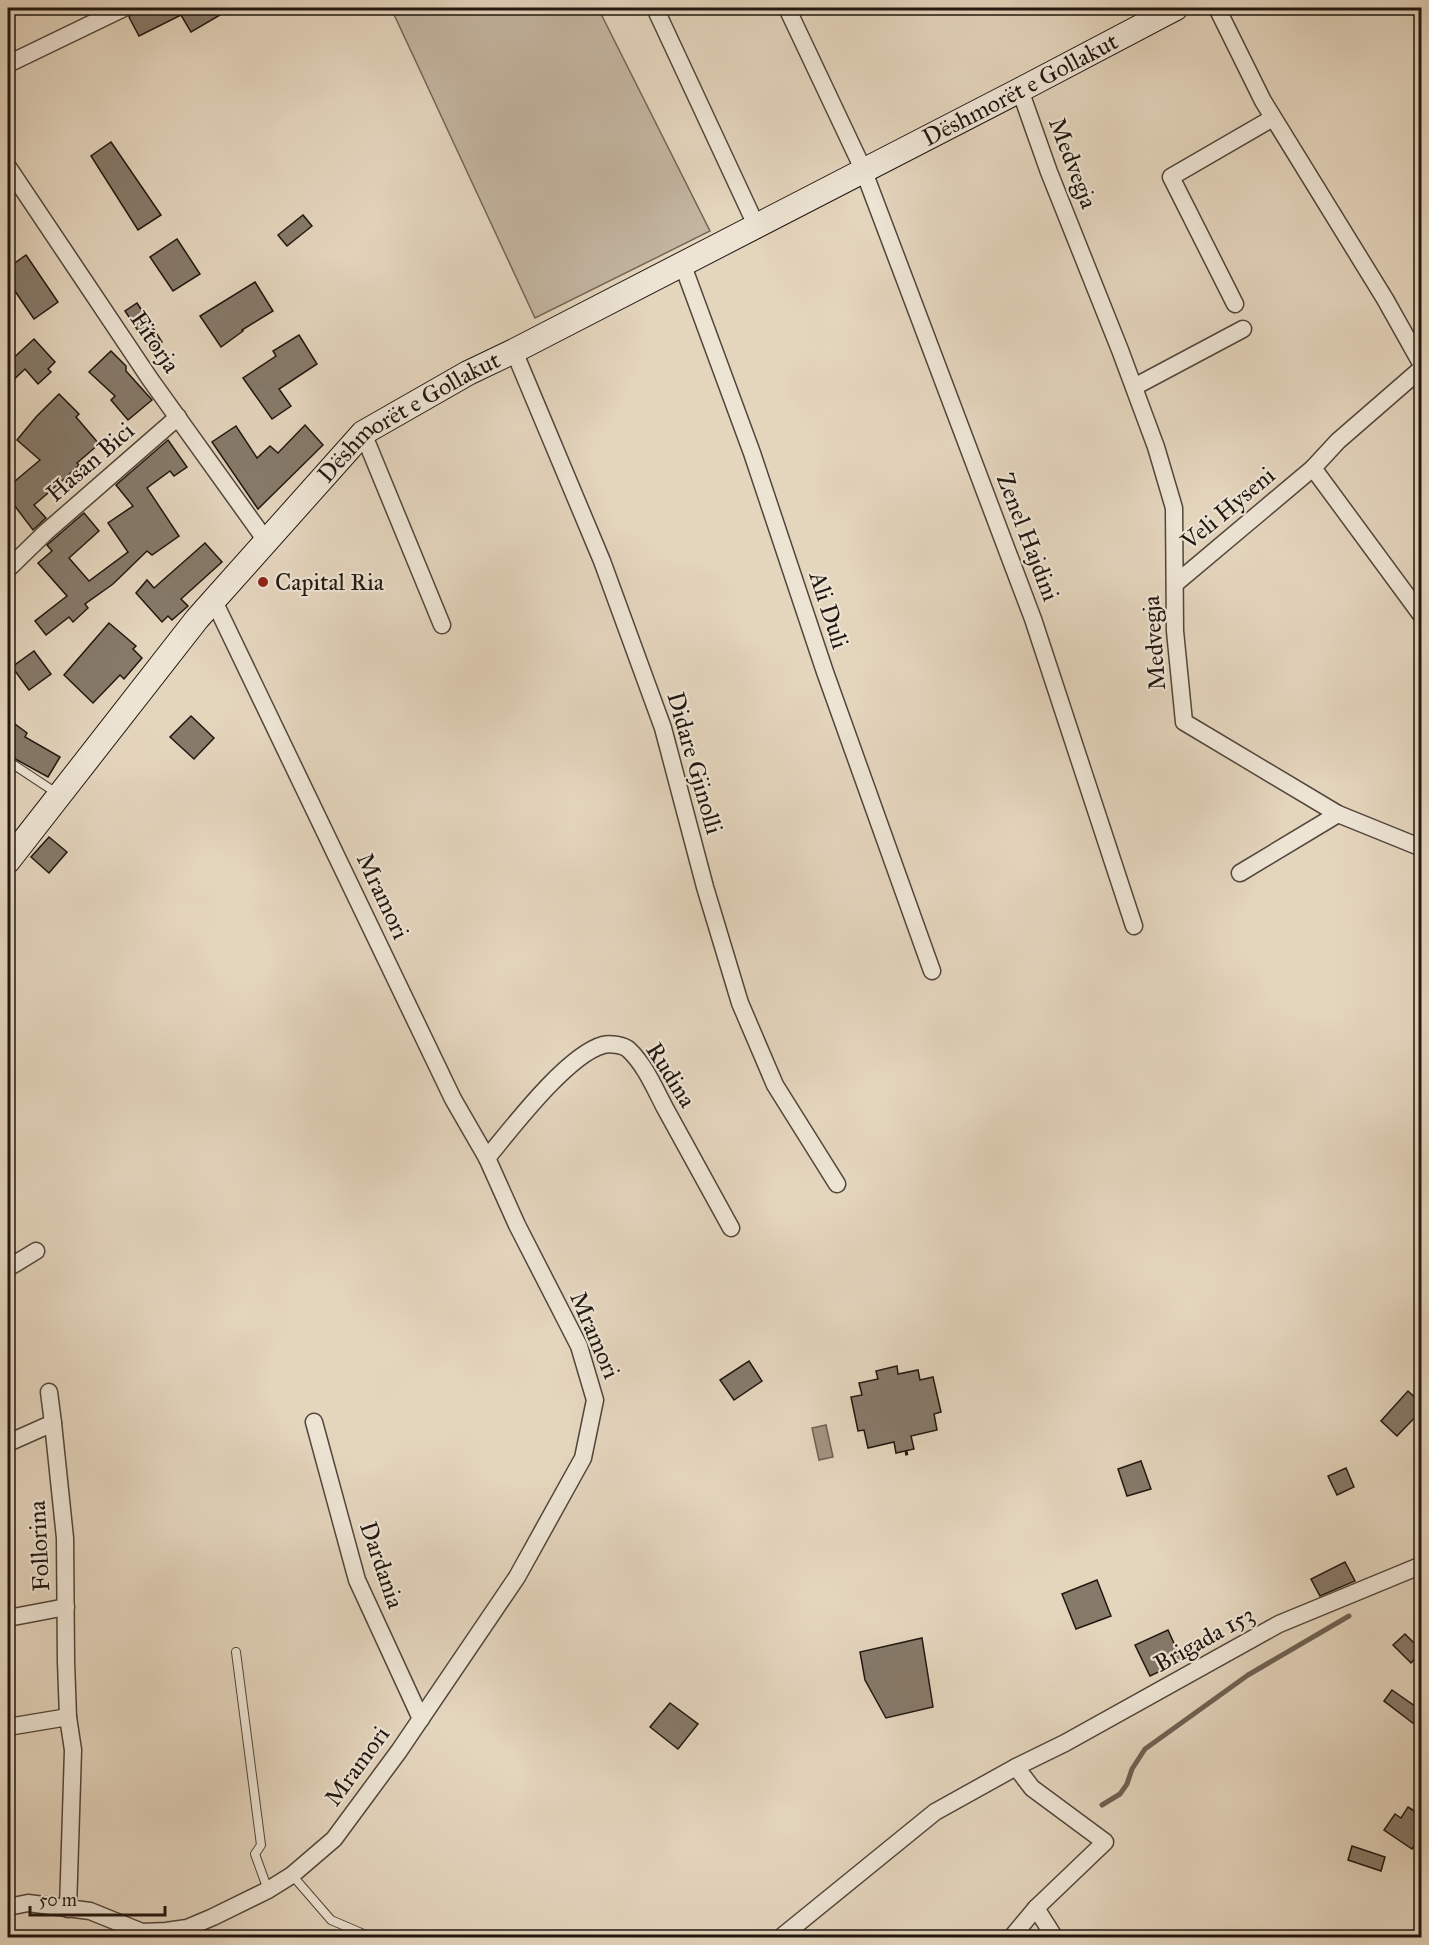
<svg xmlns="http://www.w3.org/2000/svg" width="1429" height="1945" font-family="'IM FELL Great Primer',serif">
	<rect width="100%" height="100%" fill="#e4d5bd"/>
	<filter id="stains"><feTurbulence type="fractalNoise" baseFrequency=".00333" numOctaves="4"/><feColorMatrix values="0 0 0 0 .2 0 0 0 0 .09 0 0 0 0 .02 0 0 0 .5 -.17"/></filter>
	<radialGradient id="worn" r=".72"><stop offset=".6" stop-color="#630" stop-opacity="0"/><stop offset="1" stop-color="#630" stop-opacity=".3"/></radialGradient>
	<path fill="#c3b5a0" stroke="#726658" stroke-width="1.5" d="M391,8H598L710,231L535,318Z"/>
	<path fill="#a29482" stroke="#6e6254" stroke-width="1.5" d="M826,1425L833,1457L819,1460L812,1428Z"/>
	<g fill="none" stroke-linecap="round" stroke-linejoin="round">
		<path stroke="#6e6254" stroke-width="5" d="M1102,1805L1120,1794L1127,1784L1132,1769L1145,1749L1248,1675L1349,1616"/>
	</g>
	<g fill="#867a6a" stroke="#211710" stroke-width="1.5">
		<path d="M134,8H232L191,32L181,15L139,36L129,17Z"/>
		<path d="M111,142L161,215L138,230L91,156Z"/>
		<path d="M303,215L312,226L287,246L278,235Z"/>
		<path d="M177,239L200,274L173,291L150,257Z"/>
		<path d="M26,255L58,302L34,319L8,281V268Z"/>
		<path d="M255,282L273,311L242,330L243,331L221,347L200,316Z"/>
		<path d="M137,303L162,342L150,349L125,311Z"/>
		<path d="M299,335L317,364L279,389L291,406L272,419L243,378L276,356L273,351Z"/>
		<path d="M34,339L55,362L48,369L51,372L38,384L25,369L8,385V363Z"/>
		<path d="M111,351L126,366V371L152,400L128,420L111,400L115,396L89,372Z"/>
		<path d="M59,394L79,414L76,417L99,444L77,463L79,465L61,482L34,505L46,518L33,530L8,497V487L40,460L17,440L36,417Z"/>
		<path d="M305,425L323,445L258,509L212,442L236,426L257,458L270,446L278,453Z"/>
		<path d="M168,440L187,467L174,476L170,471L147,488L179,536L152,555L147,551L113,584L85,604L88,608L73,622L69,617L46,635L35,621L67,596L38,563L52,551L47,545L84,513L99,531L69,558L89,581L128,552L108,523L133,506L116,485Z"/>
		<path d="M205,543L222,562L181,599L188,606L172,620L168,616L162,622L136,593L147,580L154,588Z"/>
		<path d="M109,623L136,646L133,649L142,658L124,679L120,675L93,703L64,675Z"/>
		<path d="M34,651L51,674L29,690L12,667Z"/>
		<path d="M191,716L214,738L194,759L170,737Z"/>
		<path d="M15,724L27,733L25,737L60,757L48,777L8,755V735Z"/>
		<path d="M49,837L67,852L49,873L31,857Z"/>
		<path d="M749,1361L762,1381L734,1400L720,1380Z"/>
		<path d="M897,1366L898,1374L918,1370L920,1380L933,1377L941,1412L934,1414L937,1430L911,1436L914,1449L896,1453L894,1442L868,1448L864,1430L858,1431L851,1397L862,1395L859,1383L878,1379L876,1371Z"/>
		<path d="M1408,1391L1422,1404V1410L1397,1436L1381,1421Z"/>
		<path d="M1141,1461L1151,1489L1127,1496L1118,1469Z"/>
		<path d="M1346,1468L1354,1487L1337,1495L1328,1476Z"/>
		<path d="M1345,1562L1355,1581L1320,1596L1311,1579Z"/>
		<path d="M1097,1580L1111,1616L1076,1629L1062,1594Z"/>
		<path d="M1168,1630L1182,1661L1150,1676L1135,1645Z"/>
		<path d="M1405,1634L1422,1651L1411,1663L1393,1645Z"/>
		<path d="M922,1638L933,1707L886,1718L865,1680L860,1652Z"/>
		<path d="M1392,1690L1422,1711L1414,1724L1384,1701Z"/>
		<path d="M670,1703L698,1724L678,1749L650,1727Z"/>
		<path d="M1408,1807L1422,1816V1834L1412,1849L1384,1830L1395,1814L1401,1818Z"/>
		<path d="M1352,1846L1385,1857L1381,1871L1348,1860Z"/>
	</g>
	<g fill="none" stroke-linecap="round" stroke-linejoin="round">
		<defs>
			<g id="lane">
				<path d="M8,761L58,794"/>
				<path d="M236,1652L261,1845L255,1854L268,1890"/>
				<path d="M292,1875L331,1920L373,1938"/>
			</g>
			<g id="street">
				<path d="M655,8L756,225"/>
				<path d="M787,8L863,169L1033,619L1134,926"/>
				<path d="M1217,8L1263,101L1385,299L1422,365"/>
				<path d="M8,64L124,8"/>
				<path d="M1020,90L1049,172L1120,350L1156,447L1174,508L1175,631L1184,722L1338,814L1422,848"/>
				<path d="M8,167L150,379L267,542"/>
				<path d="M682,263L752,453L825,672L932,971"/>
				<path d="M1235,304L1171,177L1273,118"/>
				<path d="M514,351L602,561L663,728L705,887L740,1003L775,1085L837,1184"/>
				<path d="M1422,368L1338,441L1313,468L1422,616"/>
				<path d="M1134,387L1243,329"/>
				<path d="M363,433L442,625"/>
				<path d="M8,569L46,532L178,417"/>
				<path d="M1175,584L1313,468"/>
				<path d="M1240,873L1338,814"/>
				<path d="M487,1158C511,1129 567,1055 603,1045C610,1043 624,1045 629,1050C645,1065 655,1089 665,1108C687,1148 709,1188 731,1228"/>
				<path d="M8,1268L36,1251"/>
				<path d="M49,1392L53,1423"/>
				<path d="M314,1422L357,1580L421,1719"/>
				<path d="M8,1443L53,1423L65,1538L66,1662L68,1717L73,1750L68,1909"/>
				<path d="M8,1618L66,1607"/>
				<path d="M8,1727L68,1717"/>
				<path d="M8,1907L28,1903L90,1911L142,1932L166,1931L187,1928L213,1917L268,1890L292,1875L334,1839L399,1751L517,1577L583,1458L595,1400L579,1346L517,1225L487,1158L453,1099L214,601"/>
				<path d="M1036,1908L1055,1938"/>
				<path d="M780,1938L935,1812L1016,1767L1065,1743L1279,1624L1422,1565"/>
				<path d="M1011,1938L1036,1908L1105,1842L1032,1788L1016,1767"/>
			</g>
			<g id="secondary">
				<path id="s1" d="M8,861L197,619L363,433L468,373L514,351L1020,90L1176,8"/>
			</g>
		</defs>
		<use href="#lane" stroke="#52463b" stroke-width="10"/>
		<use href="#street" stroke="#52463b" stroke-width="19"/>
		<use href="#secondary" stroke="#211710" stroke-width="26"/>
		<path stroke="#211710" stroke-width="3" stroke-dasharray="4.5 3" stroke-linecap="butt" d="M906,1451L907,1456"/>
		<use href="#lane" stroke="#ede4d4" stroke-width="8"/>
		<use href="#street" stroke="#ede4d4" stroke-width="16"/>
		<use href="#secondary" stroke="#ede4d4" stroke-width="24"/>
	</g>
	<circle fill="#8f2418" stroke="#ede4d4" stroke-width="2" cx="263" cy="582" r="6"/>
	<g text-anchor="middle" dominant-baseline="central" stroke-width="4.5" stroke-linejoin="round" paint-order="stroke">
		<g font-size="24" fill="#211710" stroke="#ede4d4">
			<text stroke="none"><textPath href="#s1" startOffset="1298">Dëshmorët e Gollakut</textPath></text>
			<text transform="translate(1073 163) rotate(69)">Medvegja</text>
			<text transform="translate(155 342) rotate(56)">Fitorja</text>
			<text stroke="none"><textPath href="#s1" startOffset="603">Dëshmorët e Gollakut</textPath></text>
			<text transform="translate(90 462) rotate(-41)">Hasan Bici</text>
			<text transform="translate(1228 508) rotate(-40)">Veli Hyseni</text>
			<text transform="translate(1028 537) rotate(69)">Zenel Hajdini</text>
			<text transform="translate(829 610) rotate(72)">Ali Duli</text>
			<text transform="translate(1154 643) rotate(-94)">Medvegja</text>
			<text transform="translate(695 763) rotate(74)">Didare Gjinolli</text>
			<text transform="translate(383 896) rotate(65)">Mramori</text>
			<text transform="translate(671 1075) rotate(58)">Rudina</text>
			<text transform="translate(595 1335) rotate(67)">Mramori</text>
			<text transform="translate(39 1546) rotate(-93)">Follorina</text>
			<text transform="translate(382 1565) rotate(71)">Dardania</text>
			<text transform="translate(1204 1639) rotate(-29)">Brigada 153</text>
			<text transform="translate(357 1766) rotate(-54)">Mramori</text>
		</g>
		<g font-size="24" fill="#211710" stroke="#ede4d4" text-anchor="start">
			<text x="275" y="582">Capital Ria</text>
		</g>
	</g>
	<rect width="1429" height="1945" fill="none" stroke="#e4d5bd" stroke-width="30"/>
	<rect x="9" y="9" width="1411" height="1927" fill="none" stroke="#211710" stroke-width="3"/>
	<rect x="15" y="15" width="1399" height="1915" fill="none" stroke="#211710" stroke-width="1.5"/>
	<path d="M30 1906v9h135v-9" fill="none" stroke="#211710" stroke-width="3"/>
	<text x="39" y="1906" font-size="18" fill="#211710" stroke="#ede4d4" stroke-width="4.5" paint-order="stroke">50 m</text>
	<rect width="100%" height="100%" filter="url(#stains)"/>
	<rect width="100%" height="100%" fill="url(#worn)"/>
</svg>
